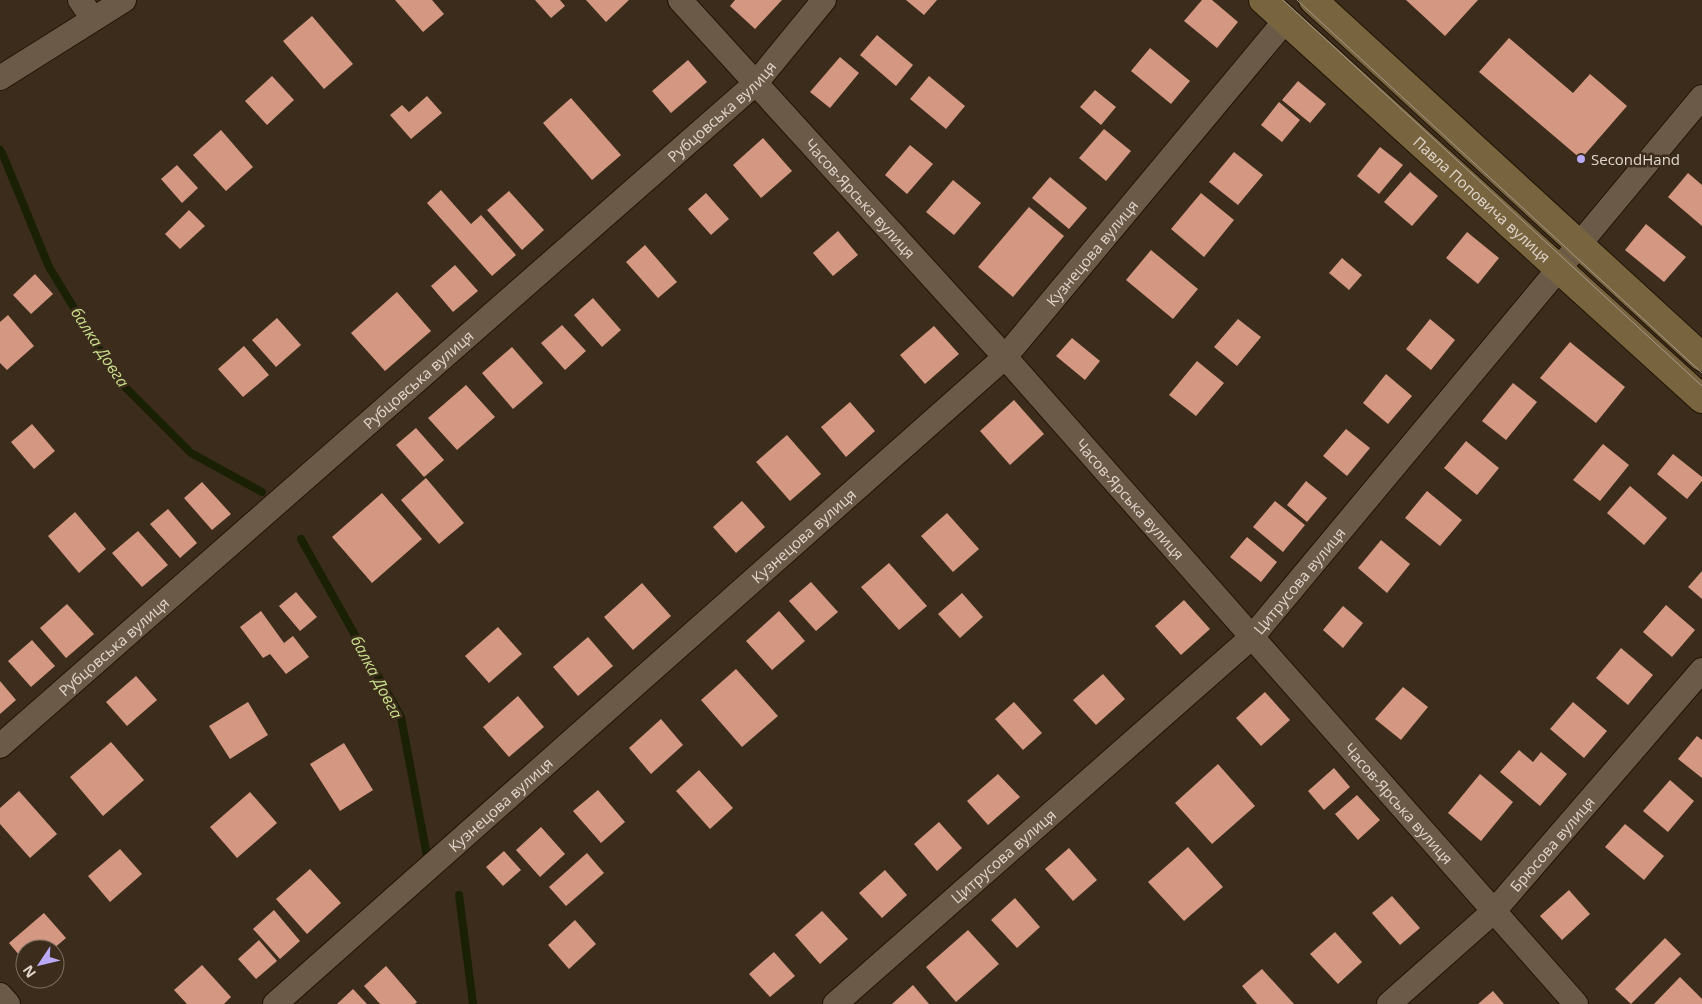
<svg xmlns="http://www.w3.org/2000/svg" width="1702" height="1004" font-family="'Open Sans',sans-serif">
	<rect width="100%" height="100%" fill="#3c2c1b"/>
	<g fill="none" stroke-linecap="round" stroke-linejoin="round">
		<g stroke="#192004" stroke-width="8">
			<path d="M0,150L3,155L49,267L118,380L191,453L262,492"/>
			<path d="M301,539L401,717L427,856"/>
			<path d="M459,895L473,1004"/>
		</g>
	</g>
	<g fill="#d49882">
		<path d="M395,0H432L444,14L423,32Z"/>
		<path d="M535,0H560L565,6L551,18Z"/>
		<path d="M586,0H629L606,22Z"/>
		<path d="M735,0H782L755,29L730,6Z"/>
		<path d="M906,0H937L924,15Z"/>
		<path d="M1202,0H1212L1238,22L1217,48L1184,21Z"/>
		<path d="M1406,0H1478L1445,36Z"/>
		<path d="M312,16L353,64L324,89L283,41Z"/>
		<path d="M877,35L913,65L896,86L860,55Z"/>
		<path d="M1509,38L1573,93L1590,74L1627,106L1581,159L1479,72Z"/>
		<path d="M1150,48L1190,81L1171,104L1131,71Z"/>
		<path d="M840,57L859,73L830,108L810,92Z"/>
		<path d="M688,60L707,82L671,113L652,91Z"/>
		<path d="M272,76L294,100L267,125L245,101Z"/>
		<path d="M929,76L965,106L946,129L910,99Z"/>
		<path d="M1298,81L1326,104L1310,123L1282,100Z"/>
		<path d="M1095,90L1116,107L1101,125L1080,107Z"/>
		<path d="M427,96L442,113L411,139L390,115L402,105L409,112Z"/>
		<path d="M571,98L621,155L592,180L543,123Z"/>
		<path d="M1279,102L1300,120L1282,142L1261,125Z"/>
		<path d="M1104,129L1131,151L1106,181L1079,158Z"/>
		<path d="M221,130L253,167L226,191L193,155Z"/>
		<path d="M763,138L792,171L761,198L733,165Z"/>
		<path d="M910,145L933,164L907,194L885,175Z"/>
		<path d="M1380,147L1403,165L1379,194L1357,176Z"/>
		<path d="M1234,152L1263,175L1238,205L1209,182Z"/>
		<path d="M177,165L198,188L182,203L161,179Z"/>
		<path d="M1410,172L1438,196L1412,226L1384,202Z"/>
		<path d="M1688,173L1702,185V226L1668,197Z"/>
		<path d="M1050,177L1087,208L1069,229L1032,198Z"/>
		<path d="M953,180L981,203L954,235L926,212Z"/>
		<path d="M441,190L471,224L481,215L516,255L492,276L427,203Z"/>
		<path d="M509,191L544,230L522,250L487,210Z"/>
		<path d="M706,193L729,219L711,235L688,209Z"/>
		<path d="M1201,193L1234,220L1204,257L1171,229Z"/>
		<path d="M1029,207L1064,236L1013,297L978,267Z"/>
		<path d="M189,210L205,226L180,249L165,234Z"/>
		<path d="M1646,224L1686,257L1664,282L1625,250Z"/>
		<path d="M838,231L858,255L833,276L813,253Z"/>
		<path d="M1467,232L1499,258L1478,284L1446,258Z"/>
		<path d="M645,245L677,282L658,298L626,262Z"/>
		<path d="M1151,250L1198,289L1173,319L1126,280Z"/>
		<path d="M1342,258L1362,275L1349,290L1329,273Z"/>
		<path d="M455,265L478,291L453,312L431,286Z"/>
		<path d="M35,274L53,294L31,314L13,295Z"/>
		<path d="M397,292L431,331L385,371L351,333Z"/>
		<path d="M593,298L621,330L602,347L574,315Z"/>
		<path d="M8,315L34,346L7,370L0,363V322Z"/>
		<path d="M277,318L301,345L276,367L252,340Z"/>
		<path d="M1238,319L1261,337L1237,366L1214,347Z"/>
		<path d="M1430,319L1455,340L1431,370L1406,349Z"/>
		<path d="M562,325L586,351L565,370L541,343Z"/>
		<path d="M934,326L959,354L925,384L900,355Z"/>
		<path d="M1072,338L1100,361L1085,380L1056,356Z"/>
		<path d="M1570,342L1625,387L1596,423L1540,378Z"/>
		<path d="M244,346L269,375L243,397L218,369Z"/>
		<path d="M512,347L543,383L513,409L482,373Z"/>
		<path d="M1197,361L1224,383L1196,416L1169,395Z"/>
		<path d="M1386,374L1412,396L1388,424L1363,403Z"/>
		<path d="M1513,383L1537,402L1506,440L1482,421Z"/>
		<path d="M466,385L495,417L457,450L428,418Z"/>
		<path d="M1014,400L1044,434L1010,465L980,431Z"/>
		<path d="M850,402L875,431L846,457L821,427Z"/>
		<path d="M32,424L55,451L34,469L11,442Z"/>
		<path d="M416,428L444,460L424,477L396,445Z"/>
		<path d="M1346,429L1370,448L1347,476L1323,456Z"/>
		<path d="M787,435L821,474L790,501L756,462Z"/>
		<path d="M1466,441L1499,468L1477,495L1444,468Z"/>
		<path d="M1603,444L1629,465L1600,501L1573,480Z"/>
		<path d="M1673,454L1702,477V481L1687,499L1657,474Z"/>
		<path d="M426,478L464,523L439,544L401,500Z"/>
		<path d="M1306,481L1327,498L1307,522L1287,505Z"/>
		<path d="M202,482L231,514L212,530L184,498Z"/>
		<path d="M1630,486L1667,518L1644,545L1607,513Z"/>
		<path d="M1427,491L1462,520L1440,546L1405,518Z"/>
		<path d="M382,493L422,539L372,583L332,537Z"/>
		<path d="M742,501L765,527L736,553L713,527Z"/>
		<path d="M1275,501L1305,525L1283,552L1253,527Z"/>
		<path d="M168,509L197,543L180,558L150,524Z"/>
		<path d="M75,512L106,549L79,573L48,536Z"/>
		<path d="M947,513L979,549L953,572L921,536Z"/>
		<path d="M138,531L168,565L142,587L112,553Z"/>
		<path d="M1247,537L1277,562L1261,582L1230,557Z"/>
		<path d="M1381,540L1410,564L1387,593L1358,568Z"/>
		<path d="M889,563L927,606L899,630L861,587Z"/>
		<path d="M1702,571V599L1688,587Z"/>
		<path d="M811,582L838,612L816,631L789,601Z"/>
		<path d="M642,583L671,616L633,650L604,617Z"/>
		<path d="M296,592L317,617L300,631L279,606Z"/>
		<path d="M962,593L983,617L960,638L938,614Z"/>
		<path d="M1184,600L1210,629L1181,655L1155,626Z"/>
		<path d="M67,604L94,634L66,658L40,628Z"/>
		<path d="M1666,605L1695,630L1672,657L1643,632Z"/>
		<path d="M1343,606L1363,623L1343,648L1323,630Z"/>
		<path d="M261,611L284,643L293,636L309,657L286,674L270,654L263,658L240,627Z"/>
		<path d="M779,611L805,641L772,670L746,641Z"/>
		<path d="M498,627L522,654L489,683L465,656Z"/>
		<path d="M588,637L613,666L578,696L553,667Z"/>
		<path d="M32,640L55,666L31,687L8,661Z"/>
		<path d="M1621,648L1653,675L1628,705L1596,678Z"/>
		<path d="M736,669L778,716L742,747L701,700Z"/>
		<path d="M1103,674L1125,699L1096,725L1073,700Z"/>
		<path d="M136,676L157,700L127,726L106,702Z"/>
		<path d="M0,681L16,700L0,714Z"/>
		<path d="M1403,687L1428,707L1401,740L1375,719Z"/>
		<path d="M1265,692L1290,720L1261,746L1236,718Z"/>
		<path d="M518,696L544,727L509,757L483,727Z"/>
		<path d="M248,702L268,735L230,759L209,726Z"/>
		<path d="M1014,702L1042,733L1023,750L995,719Z"/>
		<path d="M1573,702L1607,731L1584,758L1550,729Z"/>
		<path d="M661,719L683,745L651,774L629,748Z"/>
		<path d="M1697,736L1702,740V778L1678,759Z"/>
		<path d="M111,742L144,780L103,816L70,777Z"/>
		<path d="M344,743L373,790L340,811L310,764Z"/>
		<path d="M1519,750L1533,762L1541,752L1567,774L1540,806L1500,772Z"/>
		<path d="M1218,764L1255,806L1212,844L1175,803Z"/>
		<path d="M1334,768L1350,787L1324,810L1308,791Z"/>
		<path d="M699,770L733,808L710,829L676,791Z"/>
		<path d="M998,774L1020,797L988,825L967,801Z"/>
		<path d="M1480,774L1513,802L1481,841L1448,813Z"/>
		<path d="M1670,780L1694,801L1668,832L1643,811Z"/>
		<path d="M598,790L625,822L601,843L573,811Z"/>
		<path d="M19,791L57,834L30,858L0,824V808Z"/>
		<path d="M250,792L277,823L237,858L210,827Z"/>
		<path d="M1357,795L1380,820L1358,840L1335,814Z"/>
		<path d="M939,822L962,848L937,871L914,844Z"/>
		<path d="M1625,824L1664,856L1644,880L1605,847Z"/>
		<path d="M541,827L565,854L540,877L516,850Z"/>
		<path d="M1188,847L1223,887L1184,921L1148,882Z"/>
		<path d="M1069,848L1097,880L1073,901L1045,869Z"/>
		<path d="M120,849L142,874L110,902L88,876Z"/>
		<path d="M504,851L521,870L503,886L486,867Z"/>
		<path d="M587,853L604,873L566,906L549,887Z"/>
		<path d="M310,869L341,903L307,934L276,899Z"/>
		<path d="M885,870L907,895L882,918L859,893Z"/>
		<path d="M1569,890L1590,914L1562,940L1540,916Z"/>
		<path d="M1392,896L1420,928L1400,945L1372,913Z"/>
		<path d="M1015,898L1040,927L1017,948L991,920Z"/>
		<path d="M274,910L300,941L280,959L253,929Z"/>
		<path d="M822,911L848,939L820,964L795,935Z"/>
		<path d="M44,913L66,938L53,949H25V962L9,943Z"/>
		<path d="M575,920L596,944L569,969L548,945Z"/>
		<path d="M968,930L999,964L956,1002L926,967Z"/>
		<path d="M1335,932L1362,962L1338,984L1310,954Z"/>
		<path d="M1665,938L1681,954L1631,1004L1615,989Z"/>
		<path d="M259,940L277,961L256,979L238,959Z"/>
		<path d="M774,952L795,976L770,997L749,974Z"/>
		<path d="M202,965L231,997L224,1004H187L174,990Z"/>
		<path d="M386,966L417,1002L415,1004H380L364,986Z"/>
		<path d="M1262,969L1294,1004H1257L1242,986Z"/>
		<path d="M1680,977L1702,999V1004H1654Z"/>
		<path d="M913,985L929,1004H892Z"/>
		<path d="M353,989L367,1004H337Z"/>
		<path d="M1493,991L1504,1004H1478Z"/>
	</g>
	<g fill="none" stroke-linecap="round" stroke-linejoin="round">
		<defs>
			<g id="street">
				<path d="M80,0L93,19"/>
				<path id="s1" d="M680,0L1005,357L1576,1004"/>
				<path d="M0,78L124,0"/>
				<path id="s2" d="M0,746L756,83L824,0"/>
				<path d="M0,995L8,1004"/>
				<path id="s3" d="M275,1004L1005,357L1285,21"/>
				<path id="s4" d="M835,1004L1252,637L1702,97"/>
				<path id="s5" d="M1389,1004L1494,911L1702,670"/>
			</g>
			<g id="secondary">
				<path id="s6" d="M1263,0L1702,399"/>
				<path d="M1313,0L1702,357"/>
			</g>
		</defs>
		<use href="#street" stroke="#221404" stroke-width="26"/>
		<use href="#secondary" stroke="#221404" stroke-width="30"/>
		<use href="#street" stroke="#6c5a48" stroke-width="24"/>
		<use href="#secondary" stroke="#786540" stroke-width="28"/>
		<g stroke="#a5988c" stroke-width="1">
			<path d="M1283,0L1702,386"/>
			<path d="M1297,0L1702,373"/>
		</g>
	</g>
	<circle fill="#baaaf6" stroke="#3c2c1b" stroke-width="2" cx="1581" cy="159" r="5"/>
	<g text-anchor="middle" dominant-baseline="central" stroke-width="5" stroke-linejoin="round" paint-order="stroke">
		<g font-size="15" fill="#e1d6cc" stroke="#3c2c1b">
			<text stroke="none"><textPath href="#s2" startOffset="961">Рубцовська вулиця</textPath></text>
			<text stroke="none"><textPath href="#s1" startOffset="268">Часов-Ярська вулиця</textPath></text>
			<text stroke="none"><textPath href="#s6" startOffset="296">Павла Поповича вулиця</textPath></text>
			<text stroke="none"><textPath href="#s3" startOffset="1111">Кузнецова вулиця</textPath></text>
			<text stroke="none"><textPath href="#s2" startOffset="556">Рубцовська вулиця</textPath></text>
			<text stroke="none"><textPath href="#s1" startOffset="672">Часов-Ярська вулиця</textPath></text>
			<text stroke="none"><textPath href="#s3" startOffset="706">Кузнецова вулиця</textPath></text>
			<text stroke="none"><textPath href="#s4" startOffset="629">Цитрусова вулиця</textPath></text>
			<text stroke="none"><textPath href="#s2" startOffset="151">Рубцовська вулиця</textPath></text>
			<text stroke="none"><textPath href="#s1" startOffset="1078">Часов-Ярська вулиця</textPath></text>
			<text stroke="none"><textPath href="#s3" startOffset="301">Кузнецова вулиця</textPath></text>
			<text stroke="none"><textPath href="#s5" startOffset="229">Брюсова вулиця</textPath></text>
			<text stroke="none"><textPath href="#s4" startOffset="224">Цитрусова вулиця</textPath></text>
		</g>
		<g font-size="15" fill="#e1d6cc" stroke="#3c2c1b" text-anchor="start">
			<text x="1591" y="159">SecondHand</text>
		</g>
		<g font-size="16" font-style="italic" fill="#c9df8d" stroke="#3c2c1b">
			<text transform="translate(100 347) rotate(57)">балка Довга</text>
			<text transform="translate(377 677) rotate(62)">балка Довга</text>
		</g>
	</g>
	<g transform="translate(40 964) rotate(235)"><circle r="24" fill="#3c2c1b" stroke="#7e7062"/>
	<path d="M0-4L9 19L0 12L-9 19Z" fill="#baaaf6"/>
	<text y="-8" font-size="14" font-weight="bold" text-anchor="middle" fill="#e1d6cc">N</text>
	</g>
</svg>
